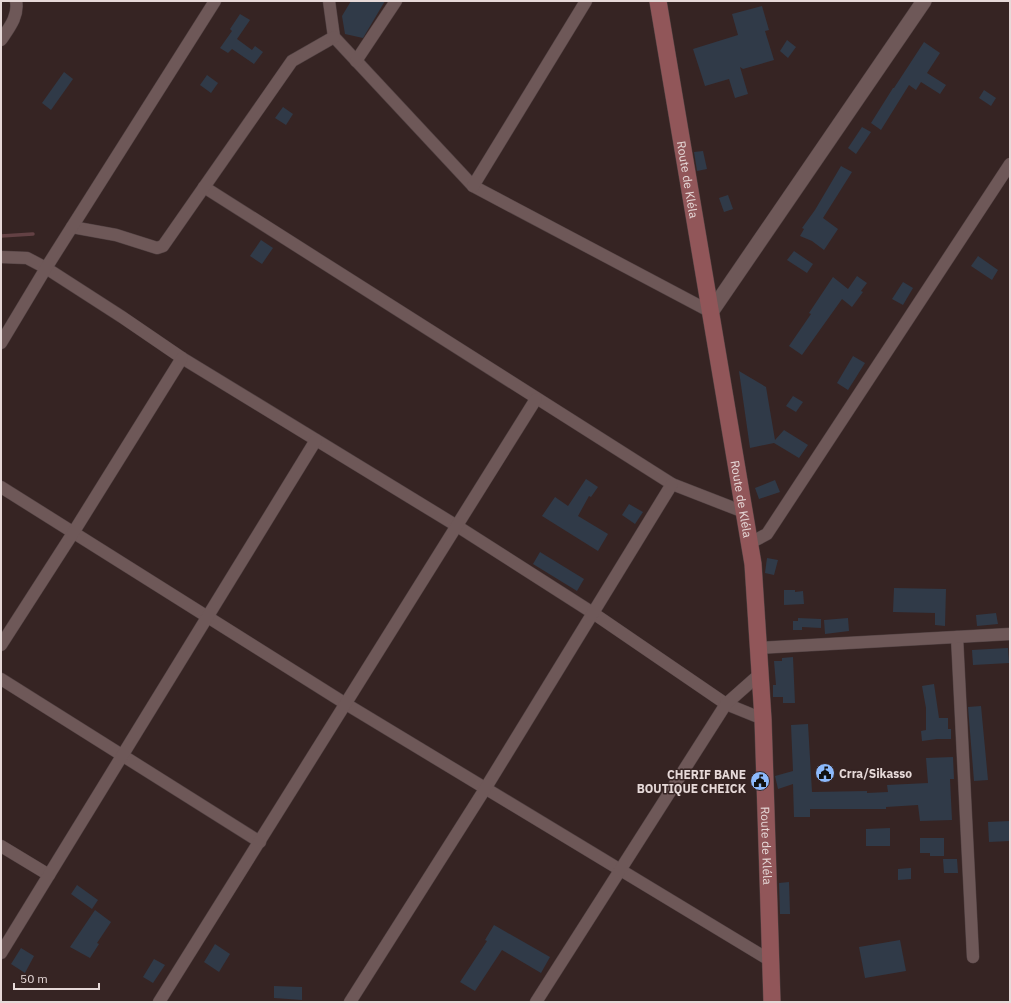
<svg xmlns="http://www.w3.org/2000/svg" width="1011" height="1003" font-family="'IBM Plex Sans',sans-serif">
	<rect width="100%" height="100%" fill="#362423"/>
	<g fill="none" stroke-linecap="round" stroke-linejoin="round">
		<path stroke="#634144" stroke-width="3.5" d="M1,236L33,234"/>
	</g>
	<g fill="#303a48">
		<path d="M351,1H385L363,38L345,34L342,16Z"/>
		<path d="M762,6L769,30L765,31L774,60L743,69L740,67L748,94L735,98L729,79L705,86L693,49L738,35L732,14Z"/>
		<path d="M240,14L250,20L237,39L252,50L255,46L263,52L254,64L232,49L228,53L220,48L232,31L230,29Z"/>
		<path d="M787,40L796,47L788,58L780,51Z"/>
		<path d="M924,42L940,53L927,73L946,85L940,94L921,82L916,90L909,85L881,130L871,123L893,88H894Z"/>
		<path d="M64,72L73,79L51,110L42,103Z"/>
		<path d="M207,75L218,83L211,93L200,85Z"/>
		<path d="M984,90L996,98L991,106L979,98Z"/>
		<path d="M283,107L293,114L286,125L275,118Z"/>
		<path d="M862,127L871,132L856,154L848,148Z"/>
		<path d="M703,151L707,169L697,171L694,152Z"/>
		<path d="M841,166L852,172L823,218L838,229L824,250L812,241L800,236L804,229L802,228L815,210Z"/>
		<path d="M728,195L733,209L724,212L719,198Z"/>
		<path d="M261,240L273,248L262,264L250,256Z"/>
		<path d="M794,251L813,264L807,273L787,260Z"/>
		<path d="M978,256L998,270L992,280L971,266Z"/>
		<path d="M857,276L867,283L861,291L863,292L852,307L842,299L802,355L789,346L811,314L809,313L833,277L848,289Z"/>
		<path d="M903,282L913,288L903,305L892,299Z"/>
		<path d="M853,356L865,363L848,390L837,383Z"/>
		<path d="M739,371L766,387L775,440L784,430L808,445L799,458L774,443L750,448Z"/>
		<path d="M793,396L803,402L796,412L786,406Z"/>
		<path d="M586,479L598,487L591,497L589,496L578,516L608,534L598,551L542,516L555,497L568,506Z"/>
		<path d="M775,480L780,492L759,499L755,488Z"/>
		<path d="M629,504L643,512L635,524L622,515Z"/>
		<path d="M540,552L584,579L577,591L533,564Z"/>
		<path d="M767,558L778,560L774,575L765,573Z"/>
		<path d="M894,588L946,589L945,626L935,625V613L893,612Z"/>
		<path d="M784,590H795V592L803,591L804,604L784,605Z"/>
		<path d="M996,613L998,624L977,626L976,615Z"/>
		<path d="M798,618L821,619V628L802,627V630H793V621H798Z"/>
		<path d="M848,618L849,631L825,634L824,620Z"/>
		<path d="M1008,648L1009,663L973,665L972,650Z"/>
		<path d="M793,657L795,703H783V697H773V685H776L774,661H782V658Z"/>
		<path d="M934,684L939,718H948V729H951V739H937L922,741L921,731L926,730V708L922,686Z"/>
		<path d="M981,706L988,780L974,781L968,707Z"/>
		<path d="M808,724L812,792L867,791V793L888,792L887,785L928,783L926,758L953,757L954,779H950L952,820L920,821L918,805L886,807V809H810V817H794L793,784L778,789L775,776L793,771L791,725Z"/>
		<path d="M1010,821V841L989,842L988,822Z"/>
		<path d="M890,828V846H866V829Z"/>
		<path d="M920,838H944V856H930V853H920Z"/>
		<path d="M943,859H957L958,873H944Z"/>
		<path d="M911,868V879L898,880V869Z"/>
		<path d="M789,882L790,914H780L779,883Z"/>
		<path d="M77,885L98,900L92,909L71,894Z"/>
		<path d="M95,910L111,922L97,943L99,944L90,958L70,947Z"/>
		<path d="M494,925L550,957L541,973L502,950L475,991L460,982L487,941L485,940Z"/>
		<path d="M900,940L906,971L865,978L859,947Z"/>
		<path d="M215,944L230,954L219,972L204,962Z"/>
		<path d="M21,948L34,956L25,973L11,964Z"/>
		<path d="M154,959L165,965L153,983L143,977Z"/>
		<path d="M274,986L302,987V1000L274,998Z"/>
	</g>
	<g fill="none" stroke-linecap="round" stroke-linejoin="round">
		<defs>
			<g id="minor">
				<path d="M329,1L334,37L473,186L711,312"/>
				<path d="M1,40C9,28 19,16 16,1"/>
				<path d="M356,61L396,1"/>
				<path d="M473,186L586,1"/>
				<path d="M204,187L672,484L744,512"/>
				<path d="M72,227L116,235L157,248L163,246L292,61L334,37"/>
				<path d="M1,257L27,258L46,268L122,317L182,358L457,526L593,613L726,704L763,719"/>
				<path d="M1,343L46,268L215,1"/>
				<path d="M1,487L346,704L771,961"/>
				<path d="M750,543L767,534L1010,164"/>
				<path d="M957,637L973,957"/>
				<path d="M1,645L73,533L182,358"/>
				<path d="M759,648L1010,634"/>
				<path d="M1,679L260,842"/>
				<path d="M1,846L49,875"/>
				<path d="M1,953L316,440"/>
				<path d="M159,1002L536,399"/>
				<path d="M350,1002L485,789L672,484"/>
				<path d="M536,1002L726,704L761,673"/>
			</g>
			<path id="tertiary" d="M711,312L924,1"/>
			<g id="secondary">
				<path id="s1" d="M658,1L753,564L763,719L772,1002"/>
			</g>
		</defs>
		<use href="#minor" stroke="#514142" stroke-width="13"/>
		<use href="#tertiary" stroke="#514142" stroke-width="16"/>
		<use href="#secondary" stroke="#514142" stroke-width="18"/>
		<use href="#minor" stroke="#6e5858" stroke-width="12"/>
		<use href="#tertiary" stroke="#6e5858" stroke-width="15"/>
		<use href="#secondary" stroke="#915659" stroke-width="17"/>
	</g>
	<defs>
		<symbol id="civic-disc" viewBox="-11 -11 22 22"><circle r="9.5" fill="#8cb9fc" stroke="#362423"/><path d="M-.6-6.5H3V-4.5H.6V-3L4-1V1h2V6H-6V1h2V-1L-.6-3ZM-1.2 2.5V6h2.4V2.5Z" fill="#111"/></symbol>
	</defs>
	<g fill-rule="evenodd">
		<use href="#civic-disc" x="814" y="762" width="22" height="22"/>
		<use href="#civic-disc" x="749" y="770" width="22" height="22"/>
	</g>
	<g text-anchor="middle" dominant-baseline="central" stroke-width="3" stroke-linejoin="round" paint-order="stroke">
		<g font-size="12" fill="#e6d9d8" stroke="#362423">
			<text stroke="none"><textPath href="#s1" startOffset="181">Route de Kléla</textPath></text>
			<text stroke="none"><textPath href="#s1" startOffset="505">Route de Kléla</textPath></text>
			<text stroke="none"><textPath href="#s1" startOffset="853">Route de Kléla</textPath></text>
		</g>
		<g font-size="12" font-weight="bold" fill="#e6d9d8" stroke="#362423" text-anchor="start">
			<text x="839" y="773">Crra/Sikasso</text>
			<text x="746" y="774" text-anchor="end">CHERIF BANE<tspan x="746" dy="14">BOUTIQUE CHEICK</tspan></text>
		</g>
	</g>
	<rect width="1011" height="1003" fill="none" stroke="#e6d9d8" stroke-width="4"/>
	<path d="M14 983v6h85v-6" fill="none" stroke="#e6d9d8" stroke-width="2"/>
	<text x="20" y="983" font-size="12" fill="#e6d9d8" stroke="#362423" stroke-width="3" paint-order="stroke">50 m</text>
</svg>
